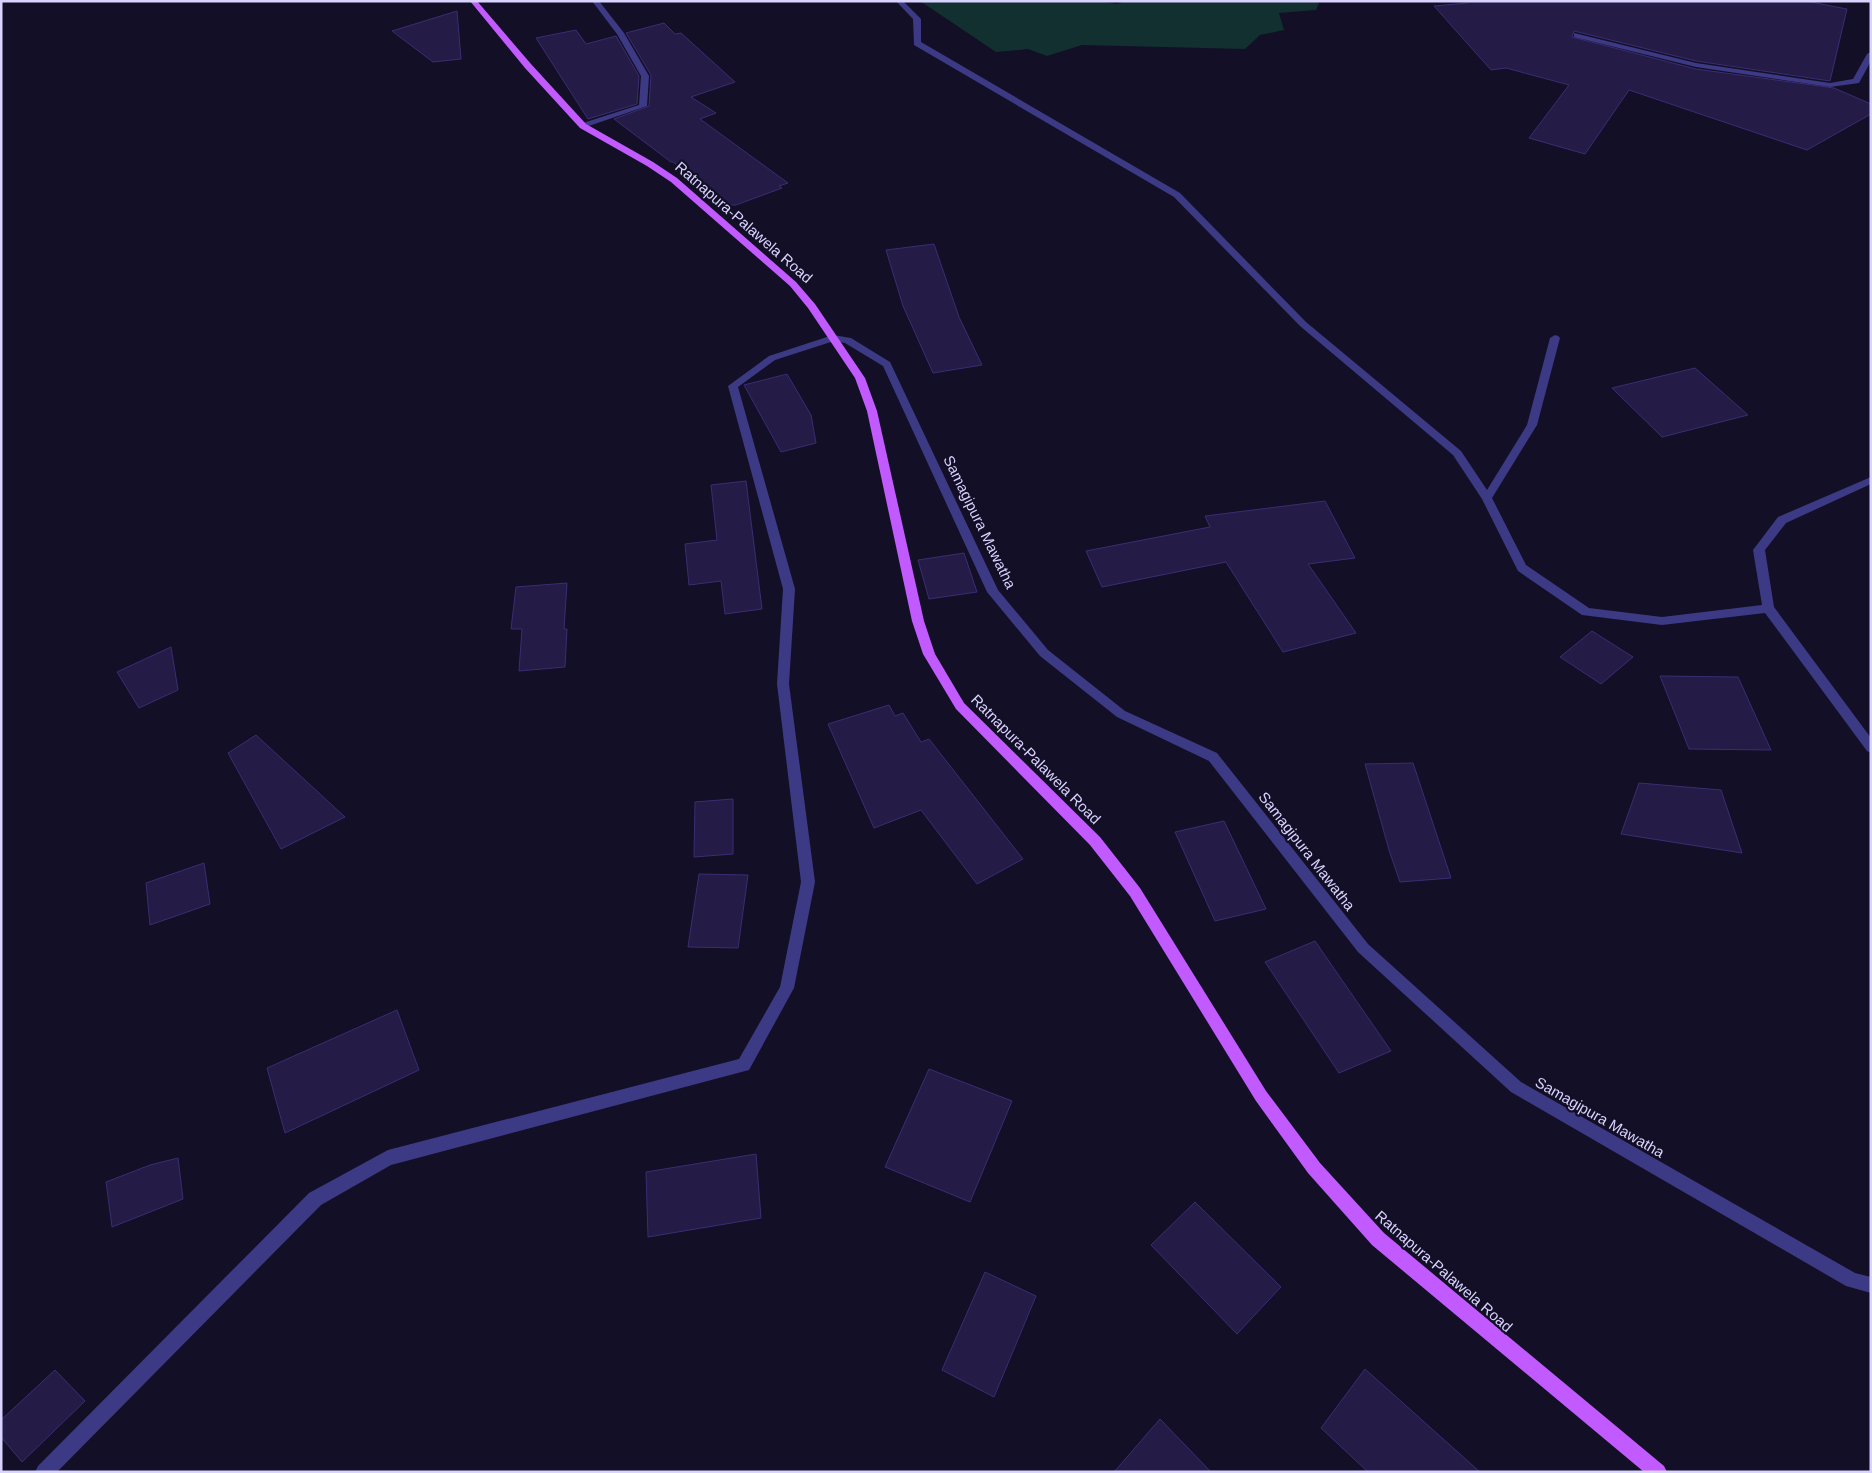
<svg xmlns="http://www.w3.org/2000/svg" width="1872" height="1473" font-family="Arial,sans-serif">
	<rect width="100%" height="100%" fill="#130f26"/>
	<path fill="#12302f" d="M920,1H1098L1117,4L1126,1H1313L1319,3L1316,10L1279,13L1284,30L1260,35L1245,49L1082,45L1047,56L1028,49L996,52Z"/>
	<g fill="#241b47" stroke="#3b2d73">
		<path d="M1467,1H1806L1847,9L1830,81L1696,61L1574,31L1572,37L1696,69L1834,88L1871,104V114L1807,150L1629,90L1585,154L1529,138L1569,85L1506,68L1491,70L1434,6L1467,3Z"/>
		<path d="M457,11L461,59L433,62L392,31Z"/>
		<path d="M664,23L675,34L681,33L735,82L691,97L716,113L700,119L788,183L779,186L782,188L736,205H726L673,162H671L614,119L649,106L651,75L626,33Z"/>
		<path d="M576,30L586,44L616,36L639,76L637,104L588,119L536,38Z"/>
		<path d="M934,244L959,317L982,365L933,373L903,306L886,250Z"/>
		<path d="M1695,368L1748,415L1662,437L1612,388Z"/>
		<path d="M787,374L811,415L816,443L781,452L744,385Z"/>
		<path d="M746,481L762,609L725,614L721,581L689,585L685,544L717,540L711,485Z"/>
		<path d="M1325,501L1355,558L1308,564L1356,633L1283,652L1226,562L1102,587L1086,551L1210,527L1205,516Z"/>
		<path d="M964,553L977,592L929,599L918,560Z"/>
		<path d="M567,583L564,629H567L565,667L519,671L522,629H511L516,587Z"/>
		<path d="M1592,631L1633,657L1601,684L1560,657Z"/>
		<path d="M171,647L178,690L139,708L117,672Z"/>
		<path d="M1660,676L1738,677L1771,750L1689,749Z"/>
		<path d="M889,705L895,716L903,713L921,742L929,739L1023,859L977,884L921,810L874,828L828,724Z"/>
		<path d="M256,735L345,817L281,849L228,753Z"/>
		<path d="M1413,763L1451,878L1400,882L1389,850L1365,764Z"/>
		<path d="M1639,783L1721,790L1742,853L1621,834Z"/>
		<path d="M733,799V854L694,857L695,802Z"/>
		<path d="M1224,821L1266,909L1215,921L1175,832Z"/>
		<path d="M204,863L210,904L150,925L146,883Z"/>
		<path d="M699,874L748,875L738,948L688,947Z"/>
		<path d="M1315,941L1391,1051L1339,1073L1265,962Z"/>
		<path d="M397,1010L419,1070L285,1133L267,1068Z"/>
		<path d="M929,1069L1012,1101L970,1202L885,1167Z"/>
		<path d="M756,1154L761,1218L648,1237L646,1172Z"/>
		<path d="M178,1158L183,1199L112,1227L106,1182L150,1165Z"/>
		<path d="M1195,1202L1281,1287L1237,1334L1151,1245Z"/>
		<path d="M985,1272L1036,1296L994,1397L942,1370Z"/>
		<path d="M1365,1369L1480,1472H1368L1321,1428Z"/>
		<path d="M55,1370L85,1401L22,1462L1,1437V1420Z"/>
		<path d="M1160,1419L1211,1472H1114Z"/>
	</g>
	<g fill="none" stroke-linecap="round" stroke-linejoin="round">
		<g fill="#3d3a85" fill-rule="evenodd">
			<path d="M592,1H599L624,33L649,76L647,106L583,128L579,126L580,124L639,105L641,76L617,34Z"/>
			<path d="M896,1H903L921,19V42L1180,193L1306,322L1461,451L1487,490L1527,425L1550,338L1555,335L1558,336L1560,338L1537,425L1492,498L1526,565L1589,608L1662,617L1762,605L1753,550L1778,517L1871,477V484L1786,523L1765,550L1774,607L1871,738V753L1867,751L1765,613L1662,625L1582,615L1518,571L1482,499L1453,455L1300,326L1174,197L914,45L913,19Z"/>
			<path d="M1574,33L1696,63L1830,83L1853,79L1867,54L1871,52V61L1859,83L1830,87L1696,67L1574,37Z"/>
			<path d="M833,335L851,338L890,362L998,590L1048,650L1125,711L1217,753L1368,944L1521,1082L1855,1273L1871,1277V1293L1846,1286L1511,1092L1358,952L1209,761L1117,717L1040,656L987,592L883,366L845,343L834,341L775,360L738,387L795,589L789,684L815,882L794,988L749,1070L391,1165L321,1205L57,1472H35L38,1466L309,1193L388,1150L739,1059L780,987L801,882L777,684L783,589L728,386L769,356Z"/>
		</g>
		<path fill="#c25bff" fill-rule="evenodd" d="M470,1H477L531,64L586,124L653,162L677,178L796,282L815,304L865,378L877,411L924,621L935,654L964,703L1100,837L1140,888L1266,1091L1320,1163L1384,1233L1664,1466L1667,1472H1644L1372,1245L1308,1173L1256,1101L1130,896L1090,845L956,709L923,654L912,621L867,411L855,378L808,308L790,286L671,182L647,166L580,128L525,68Z"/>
	</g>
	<g text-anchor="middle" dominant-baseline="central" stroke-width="4.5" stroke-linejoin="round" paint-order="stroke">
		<g font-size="15" fill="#d9d4ff" stroke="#130f26">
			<text transform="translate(744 222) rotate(41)">Ratnapura-Palawela Road</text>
			<text transform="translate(980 522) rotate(64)">Samagipura Mawatha</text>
			<text transform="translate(1036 759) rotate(45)">Ratnapura-Palawela Road</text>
			<text transform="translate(1307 851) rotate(52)">Samagipura Mawatha</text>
			<text transform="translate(1600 1117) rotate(30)">Samagipura Mawatha</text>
			<text transform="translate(1444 1271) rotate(41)">Ratnapura-Palawela Road</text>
		</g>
	</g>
	<rect width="1872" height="1473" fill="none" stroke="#d9d4ff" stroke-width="5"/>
</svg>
